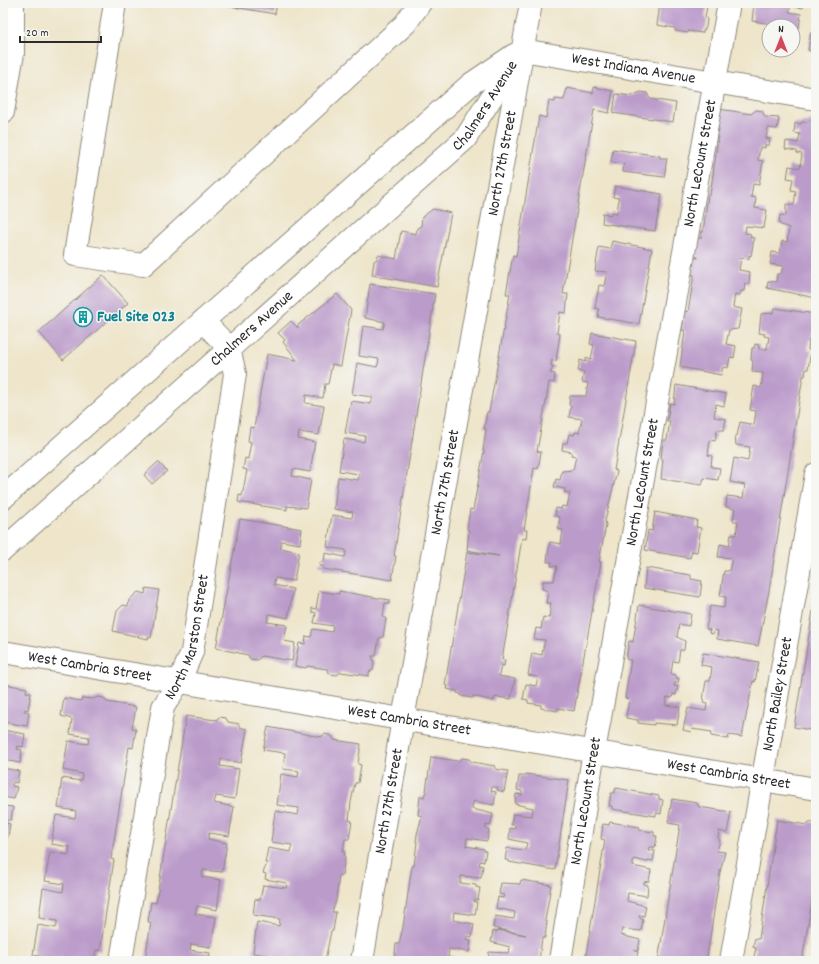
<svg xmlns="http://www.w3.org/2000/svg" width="819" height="964" font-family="Dekko,sans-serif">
	<rect width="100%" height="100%" fill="#f6f6f2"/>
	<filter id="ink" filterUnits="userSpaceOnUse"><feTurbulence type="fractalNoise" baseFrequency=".025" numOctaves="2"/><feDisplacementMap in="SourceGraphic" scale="8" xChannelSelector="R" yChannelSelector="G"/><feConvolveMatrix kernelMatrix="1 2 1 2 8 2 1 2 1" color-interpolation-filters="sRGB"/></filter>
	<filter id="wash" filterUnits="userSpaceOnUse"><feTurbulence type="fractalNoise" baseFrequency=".012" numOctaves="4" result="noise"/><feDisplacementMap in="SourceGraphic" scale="16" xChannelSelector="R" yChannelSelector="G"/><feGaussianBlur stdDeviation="0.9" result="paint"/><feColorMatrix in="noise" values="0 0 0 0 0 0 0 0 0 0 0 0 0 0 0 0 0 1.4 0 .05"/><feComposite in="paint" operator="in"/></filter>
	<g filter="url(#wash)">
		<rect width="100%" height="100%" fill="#eee5ca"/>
		<g id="blocks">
			<g fill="#bb9bca">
				<path d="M211,3H277L275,14Z"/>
				<path d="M660,3H708L705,16L707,20L706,27L702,33L688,31V33L675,31V28L657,25Z"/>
				<path d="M754,3H804L803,8L790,6V10L789,12L801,14L799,28L752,21Z"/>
				<path d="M811,32H816V52L808,50Z"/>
				<path d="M594,87L613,91L609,113L594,110L571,245L563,294H568L566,313L560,312L557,333L560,334L556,361L552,360L551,366H554L550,373L555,374L554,383L549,382L546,401L537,451L541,452L538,469L534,468L524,530H527L526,539L522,538L502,660H505L504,666L501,665L499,676L515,679L511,699L497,697L494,698V701L473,696L472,698L461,696V694L457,693V691L447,689L448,686L445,685L467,552L499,556L467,550L469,530L467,529L470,509L473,510L484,451H483L486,429H484L487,412H489L510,294H506L513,255L516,256L539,116L546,118L549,101L555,102V99L564,100L567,88L593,93Z"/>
				<path d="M641,92L647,93L650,99L676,103L673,122L613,113L616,94L631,96Z"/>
				<path d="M719,109L751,114L756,110L762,111L765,117L779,118L777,129L768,128L766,138L770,139L769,145H765V148L760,147L758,160L763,161L759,185L753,184L751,197L756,198L755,208L767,210L764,228L746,226L745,233L751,234L750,237L754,238L751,256L749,255V259L741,258L739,270L750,272L749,284L745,283L744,291H741L740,295L735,294L733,307L742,309L738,329L729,330L726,344L736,346L734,358L730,357L728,368L723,367L721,375L680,367L685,331L682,330L685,311L688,312L694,275L691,274L694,258H698V257L694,256L697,238H701V232H703L708,195H710L717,146L719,128H716Z"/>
				<path d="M811,120L816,121V298L767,288L768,281L776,282L777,274H781L783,266L770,264L772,252L780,253L782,241L787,242L789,228L779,224L780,215L786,216V204L794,205L796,191L791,190L793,179L787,178L789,166L800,168L802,154L797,153V151L785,149L786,141L798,143L800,134L794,133L795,123L801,124L802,122H807Z"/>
				<path d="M613,149L660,156V158H667L664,177L623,172L624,164L611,162Z"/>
				<path d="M615,186L662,194L655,231L602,223L603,213L611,215V212L617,213L619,198L613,197Z"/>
				<path d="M433,209L451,213L437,287L372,275L374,261L377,259L378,255L396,259L401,231L416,234L417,228L421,226L422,217Z"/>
				<path d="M612,241L652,249L639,324L598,317L599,309L595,308L599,285L604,286L607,272L595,271L597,258L599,247L610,249Z"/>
				<path d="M103,275L128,303L63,360L39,332Z"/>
				<path d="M370,284L435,294L394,556H396L392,580L323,569V566H319L320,562H324L325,553L345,557L346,553V550L327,547L332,515L352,518L353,512L334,509L338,477L358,480L359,476V474L339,471L344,439L364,442L365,436L345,433L351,401L371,404L372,400V397L352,394L357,363L377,367L378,364L379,359L359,356L363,326L383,329L385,322L365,318Z"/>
				<path d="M337,294L351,310L341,366L332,364L328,384H325L323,398L306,395L305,403L324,406L319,435L299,432L298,439L315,442L310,472L293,469L292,476L311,480L306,508L287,506V510L238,502L239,495L242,496L247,470L243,469L245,458L248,459L251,442L248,441L250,427L254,428L267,354L297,360L283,342L285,340L278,333L291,321L298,328V325Z"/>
				<path d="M774,308L816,314V319L814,332H813L812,340H809L808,350H811L808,369H806L805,376H803L769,591L758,646L717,639L718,631L714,630L713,634L709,633L710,630L706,629L710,606L724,608L726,597L720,596L724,571H729L732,558L718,557L720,544L729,546L731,534L736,535L738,521H733L735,509L726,507L727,496L743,498L745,485L730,482L734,458L748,461L750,447L736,445L735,436H737L740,422L754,425L756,411L750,410L754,386L761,388L763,373L752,372L753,361L751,360L752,348H754L755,344L759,345V349H767L769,337L764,336L765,334L759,333L760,324L761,314L773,313Z"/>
				<path d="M592,333L636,341L614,470L617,471L605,521L606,525L599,562H601L574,711L558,708L557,711L541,708V705L528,703V700L523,699L526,684L536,686L538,677L528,675L532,653L542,655L543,648L545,640L534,639L536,628L541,629L543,617L549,618L550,610L551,603H546L548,591L542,589L543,581H554L557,566H551L552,562H547L548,553L550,542L561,544L563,530L558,529L560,517L555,516L556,508L561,509L562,506L567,507L570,493L564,492L565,489L554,487L556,479L560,480L562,471L573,470L576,456L571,455L572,452L562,450L563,443H567L569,434L574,435L575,432L579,433L582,419L569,417L571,406L569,405L570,396H586L588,383L582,382L584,372L578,371L580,360L586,362V358L591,359L594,345L590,344Z"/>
				<path d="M676,385L726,394L724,406L716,404L714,417L726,419L724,430H717L715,441L710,440L708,455L712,456L711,467L720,468L718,480L704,478L702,485L661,479L663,459H661L663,440H667L670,421H667L670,403L674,404Z"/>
				<path d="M158,462L167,471L152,484L144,475Z"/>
				<path d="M655,512L697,520L696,527L701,528L697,552L692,551L690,558L645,550L648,530L652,531Z"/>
				<path d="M240,519L302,529L300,544L281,541V545L280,548L299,552L294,581L275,578L274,585L293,589L288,618L269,614L267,622L287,625L284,641L295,643L292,661L262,656L257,660L250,659L248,655L216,648Z"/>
				<path d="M646,568L691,575V579L702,581L700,597L644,588Z"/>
				<path d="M146,588L159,590L151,638L149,637L148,639L113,631L117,611L123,605L128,606L129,600L138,592L145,594Z"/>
				<path d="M319,591L339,594V591L389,600V604L385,603L383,617L386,618L383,637L379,638L376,656H372L374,663L373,670L369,672V676L341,672L337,675L330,674L327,669L307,666L306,668L295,666L299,643L305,644L306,636L311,637L313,629L332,632L333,626L314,623L316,613L312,612V608L316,609Z"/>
				<path d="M815,598H816V731L794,727Z"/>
				<path d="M639,605L691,614L689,626L679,624L677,637L685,641L684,650H680L678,662L673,661L672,667L671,674L676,675V678H679L678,683H675L674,686H678L676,695L673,694L672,698L667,697L665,705L680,707L677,725L654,723V725L638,723V720L626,718L629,699L625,698L631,660L626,659L629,641L633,642Z"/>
				<path d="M703,653L759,662L755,682L753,681L742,737L729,735L728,739L711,736L712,732L692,729L691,732L683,730L688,708L706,711L707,704L703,703L704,693L706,681H710L712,667L701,665Z"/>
				<path d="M3,684L27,688L26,692L31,693L28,710L25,709L24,711L29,712L27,726L3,722Z"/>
				<path d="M98,697L104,698L107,702L136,707L132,728L136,729L133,748L129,747L123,784L111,859L114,860L100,951L96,950L94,961H50L51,958L33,955L38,925L56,928L57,925V921L39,918L43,888L63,892L64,884L45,881L50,852L69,855V851L70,847L51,844L56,815L75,818L76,811L58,808L62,778L81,781L82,774L63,770L68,741L88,744L89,737L70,734L72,719L61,716L64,698L81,701L82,698L93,699Z"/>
				<path d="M186,716L216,720L219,717L226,718L228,722L239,724V727L247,729L241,763L221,759L220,766L239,769L235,799L216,796L214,803L234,807L229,836L209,833L208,837V839L227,843L222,872L203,870L202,877L221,880L217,910L197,906L195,914L216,917L211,947L191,944L190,950L210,953L209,961H145L151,922H148L151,902L156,903Z"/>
				<path d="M268,727L321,737L325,734L332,736L334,740L361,744L358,764L361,765L358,783H355L351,802L349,820L352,821L349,839H345L343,851H344L345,858L342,875H339L336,901L332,912H336L333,931H331L325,961H273L274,956L253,953L257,922L279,926L280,919L253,915L255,899L260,900L263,885L286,888L287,883L265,879L266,874L263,873L267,863H265L268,848L291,852L292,845L271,842L275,811L298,815L299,808L277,805L281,774L298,777L299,771L283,769L285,753L263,750Z"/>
				<path d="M3,730L25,734L23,747L18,746L17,749L22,750L20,763L3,760Z"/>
				<path d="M431,757L458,761L462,758L469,759L472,762L495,766V769L508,771L504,792L497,790L498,787H492L491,791L496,792L494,805L474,801L472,806V809L493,814L490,826L486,825V829H489L487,841L467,838L466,846L484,849V851H486L484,862L480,861L479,865L483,866L481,878L461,876L460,883L476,885V887L480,888L478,900H474V902H477L475,915L454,912L453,920L474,924L472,937L467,936L466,939L471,940L469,952L449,949L448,957L468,961H394L396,944H399L403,927L412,866H414L417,842H416L417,834L422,816L418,815L420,796L424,797L426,791Z"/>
				<path d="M3,768L19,771L17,783L13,782L12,784V786L17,787L14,799L3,797Z"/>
				<path d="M525,774L569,780L555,870L509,862V860H505L507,848L525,850L527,843L509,839L510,828L515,829V825H511L513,814L532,816L533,808L515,804L516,794L522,795V791L517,790L519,776H525Z"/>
				<path d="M616,788L659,796V799L663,800L661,814L656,813V816L612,809V806H609L611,793H614Z"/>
				<path d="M672,799L697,803L699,807L731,812L727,833L719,831L718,838L720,840L717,851L725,852L720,872L707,957H705L704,961H658L680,825L668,823Z"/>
				<path d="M3,806L13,807L11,820H7L6,823L10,824L8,837L3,836Z"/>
				<path d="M777,820L807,825L811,822L816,823V877L802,961H753L756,948L753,947L755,938L759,939Z"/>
				<path d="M610,822L640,827L639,830L654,832V836H657L655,847H649L648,850L655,851L653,861L648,860L647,862L634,859L633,863V866L651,870L649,881L644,882V884L648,885L647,896L628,893L627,901L646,906L644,916L640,915L639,917L643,920L641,931L622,929L621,935L640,940L638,951L634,950L638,952L636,961H585L605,840L601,839L603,824L609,825Z"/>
				<path d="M3,844H7L5,857H3Z"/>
				<path d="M521,880L551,885L545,921H547L545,938H542L539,961H488L489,952L509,953L510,947L491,942L493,931L497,932L498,930L526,935L493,928L495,916L514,919L515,912L496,908L498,897L503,898L504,895L499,894L501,883L520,884Z"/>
			</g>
		</g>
	</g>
	<g filter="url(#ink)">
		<use href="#blocks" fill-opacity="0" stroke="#8c887a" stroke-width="1"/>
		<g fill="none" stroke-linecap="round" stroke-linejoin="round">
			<defs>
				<g id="minor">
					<path d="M115,3L75,255L143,265L405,24L420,3"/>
					<path id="s1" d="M522,50L816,99"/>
					<path d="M3,51L13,53L3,112"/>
					<path d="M13,53V3"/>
					<path d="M3,498L471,84L514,55"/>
					<path id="s2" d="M3,550L465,139L516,59"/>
					<path id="s3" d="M3,652L816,789"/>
					<path id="s4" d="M121,961L163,707L179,682L192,652L235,374L229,348L203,321"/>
					<path id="s5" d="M362,961L403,719L531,3"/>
					<path id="s6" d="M560,961L594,751L729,3"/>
					<path id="s7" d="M731,961L816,474"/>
				</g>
			</defs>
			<use href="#minor" stroke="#8c887a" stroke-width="24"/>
			<use href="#minor" stroke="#fff" stroke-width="22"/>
		</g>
	</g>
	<defs>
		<symbol id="building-ring" viewBox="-11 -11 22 22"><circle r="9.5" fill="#f6f6f2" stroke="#0f9aa8" stroke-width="1.5"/><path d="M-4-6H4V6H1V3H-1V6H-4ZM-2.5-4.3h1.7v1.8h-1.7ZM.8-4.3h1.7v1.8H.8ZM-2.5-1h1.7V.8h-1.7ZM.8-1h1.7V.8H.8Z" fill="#0f9aa8"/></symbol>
	</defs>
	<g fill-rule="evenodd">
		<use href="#building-ring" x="72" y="306" width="22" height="22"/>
	</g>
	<g text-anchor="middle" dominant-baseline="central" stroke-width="3" stroke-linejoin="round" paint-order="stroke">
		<g font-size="16" fill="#2b2b2b" stroke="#f6f6f2">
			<text stroke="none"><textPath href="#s1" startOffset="113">West Indiana Avenue</textPath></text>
			<text stroke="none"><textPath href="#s2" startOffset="657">Chalmers Avenue</textPath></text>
			<text stroke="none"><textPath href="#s5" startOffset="810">North 27th Street</textPath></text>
			<text stroke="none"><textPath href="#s6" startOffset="810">North LeCount Street</textPath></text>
			<text stroke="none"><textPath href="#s2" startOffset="333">Chalmers Avenue</textPath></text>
			<text stroke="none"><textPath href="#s5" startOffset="486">North 27th Street</textPath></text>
			<text stroke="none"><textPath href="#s6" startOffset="486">North LeCount Street</textPath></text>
			<text stroke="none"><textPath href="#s4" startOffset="333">North Marston Street</textPath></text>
			<text stroke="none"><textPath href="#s3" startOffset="88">West Cambria Street</textPath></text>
			<text stroke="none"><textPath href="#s7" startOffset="271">North Bailey Street</textPath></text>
			<text stroke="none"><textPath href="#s3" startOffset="412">West Cambria Street</textPath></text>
			<text stroke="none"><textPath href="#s3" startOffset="736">West Cambria Street</textPath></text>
			<text stroke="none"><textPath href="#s5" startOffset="162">North 27th Street</textPath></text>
			<text stroke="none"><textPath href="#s6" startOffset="162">North LeCount Street</textPath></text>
		</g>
		<g font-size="16" font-weight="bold" fill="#0d838f" stroke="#f6f6f2" text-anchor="start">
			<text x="97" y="317">Fuel Site 023</text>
		</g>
	</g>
	<rect width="819" height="964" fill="none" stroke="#f6f6f2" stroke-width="16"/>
	<g transform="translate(781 38)"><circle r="19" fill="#f6f6f2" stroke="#a5a5a2"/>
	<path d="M0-3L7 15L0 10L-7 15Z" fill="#d1495b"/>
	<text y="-6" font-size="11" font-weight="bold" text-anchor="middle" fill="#2b2b2b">N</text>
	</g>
	<path d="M20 36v6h81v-6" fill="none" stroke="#2b2b2b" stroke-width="2"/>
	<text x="26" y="36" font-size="12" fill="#2b2b2b" stroke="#f6f6f2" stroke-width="3" paint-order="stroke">20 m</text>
</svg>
